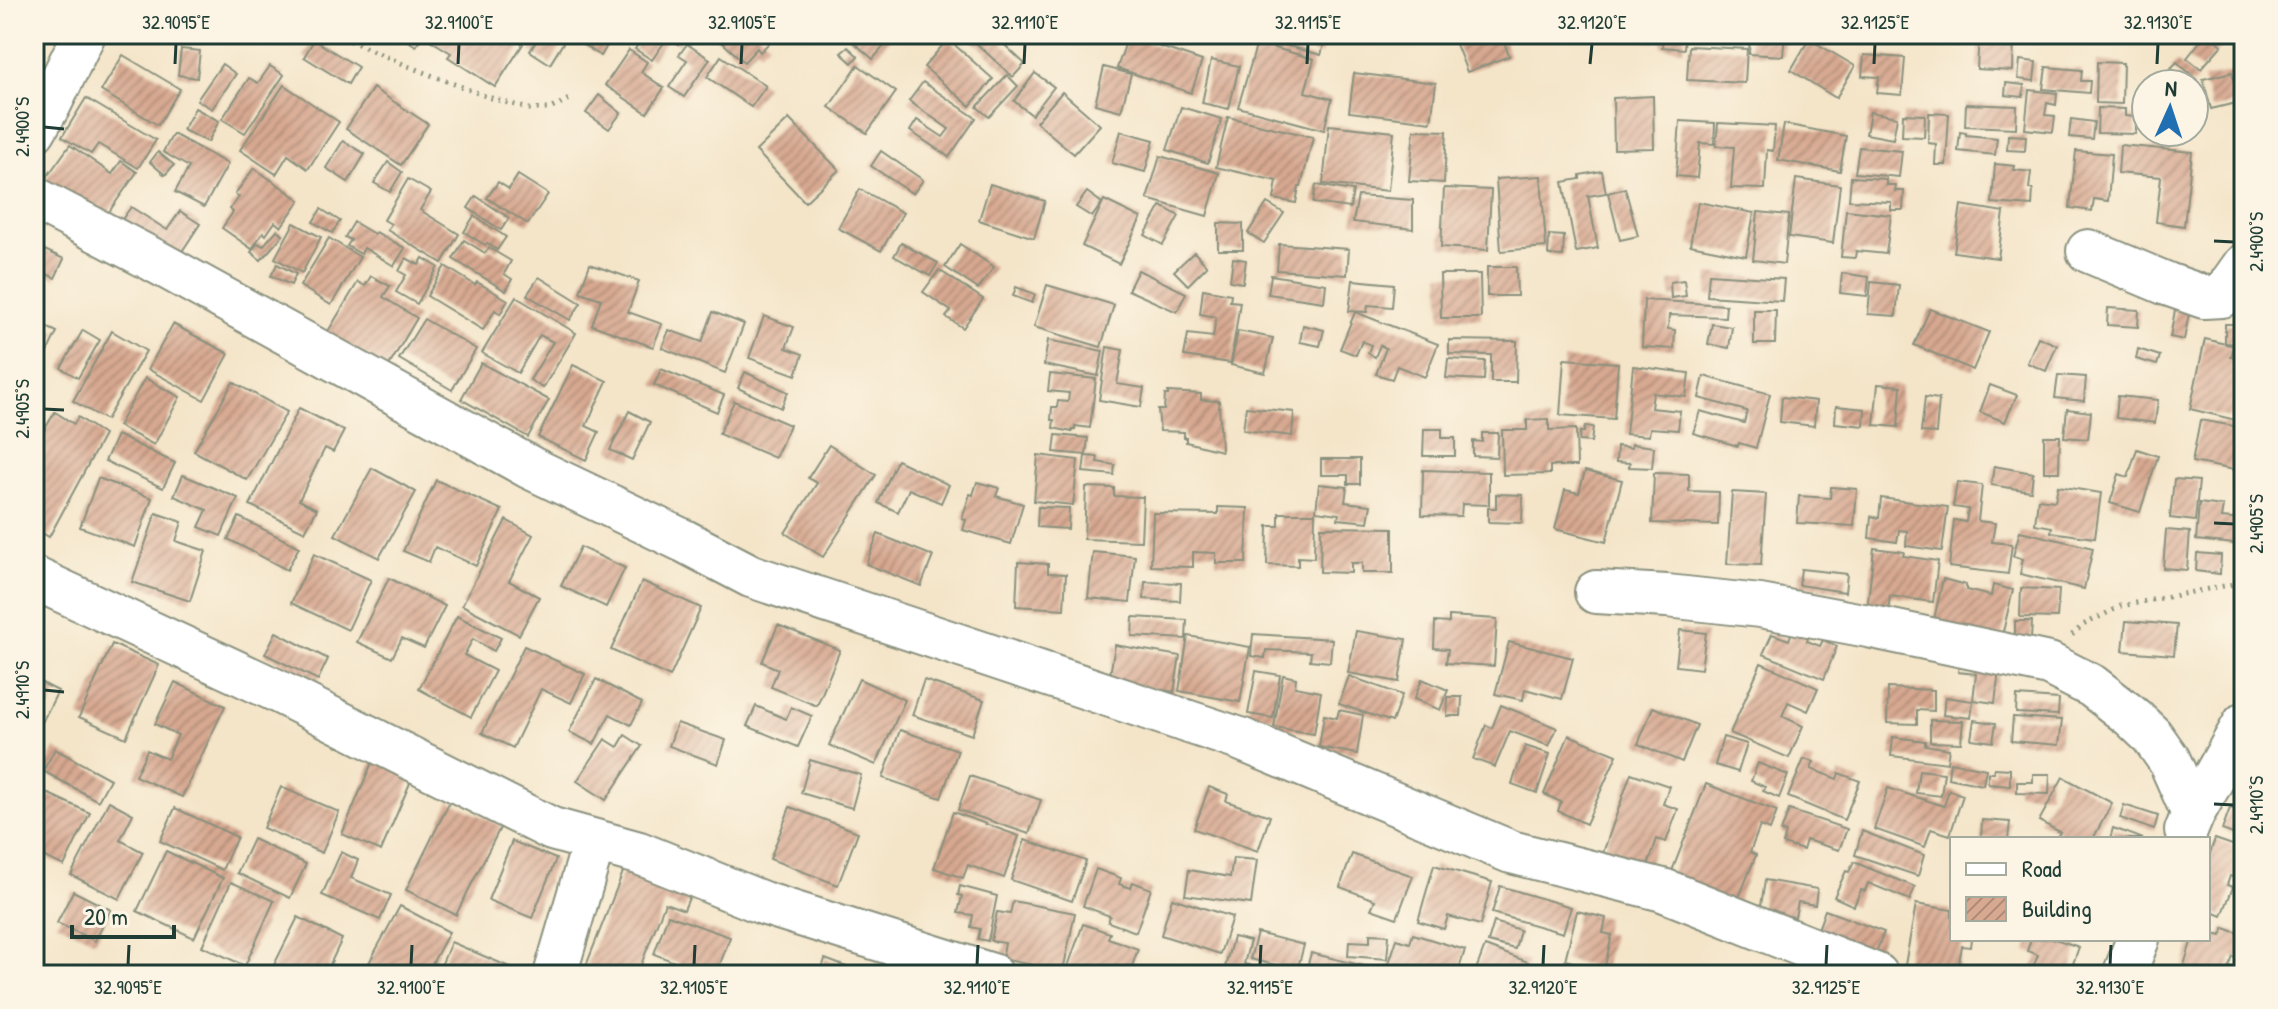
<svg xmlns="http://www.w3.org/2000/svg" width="2278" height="1009" font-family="'Patrick Hand',sans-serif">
	<defs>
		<pattern id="building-hatch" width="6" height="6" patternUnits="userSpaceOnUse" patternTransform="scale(2)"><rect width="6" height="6" fill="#d8a991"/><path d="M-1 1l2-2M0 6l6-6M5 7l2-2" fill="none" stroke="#af8b77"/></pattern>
	</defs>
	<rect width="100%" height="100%" fill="#fcf5e5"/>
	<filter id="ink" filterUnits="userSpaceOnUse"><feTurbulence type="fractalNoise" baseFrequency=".0125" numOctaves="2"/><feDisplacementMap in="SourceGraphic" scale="16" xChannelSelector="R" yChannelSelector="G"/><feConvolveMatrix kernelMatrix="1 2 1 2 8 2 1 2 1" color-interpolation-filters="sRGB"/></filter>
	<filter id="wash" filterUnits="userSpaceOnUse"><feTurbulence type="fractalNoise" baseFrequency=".006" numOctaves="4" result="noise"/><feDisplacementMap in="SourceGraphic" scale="32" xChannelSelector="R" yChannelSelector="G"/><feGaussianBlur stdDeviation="1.8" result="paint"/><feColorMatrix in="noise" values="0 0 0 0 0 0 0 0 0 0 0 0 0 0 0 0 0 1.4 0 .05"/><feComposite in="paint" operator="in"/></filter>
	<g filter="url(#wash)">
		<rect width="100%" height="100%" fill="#f4e5c9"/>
		<g id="blocks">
			<g fill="url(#building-hatch)">
				<path d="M397,34H424L416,46Z"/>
				<path d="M433,34H507L523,44L495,87L448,57L451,53L430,40Z"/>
				<path d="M541,34H607L612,37L601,56L568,35L550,64L530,51Z"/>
				<path d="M645,34H685L678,44L668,37L652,60L635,49Z"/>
				<path d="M713,34H759L769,43L760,52L757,48L744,62Z"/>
				<path d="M844,34H884L890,39L873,59Z"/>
				<path d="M966,34H993L1025,64L1013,77Z"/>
				<path d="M1223,34H1258L1254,46L1223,37Z"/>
				<path d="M1265,34H1327L1321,55L1263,39Z"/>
				<path d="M1452,34H1501L1509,56L1467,72Z"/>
				<path d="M1605,34H1657V42L1604,38Z"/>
				<path d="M1663,34H1685L1684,49L1662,47Z"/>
				<path d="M1750,34H1785L1783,56L1749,54Z"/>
				<path d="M1979,34H2014L2013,71L1977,69Z"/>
				<path d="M2206,34H2209L2222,45L2201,69L2187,58Z"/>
				<path d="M1128,36L1202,61L1191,93L1117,68Z"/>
				<path d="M948,39L993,79L970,106L924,67Z"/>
				<path d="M1809,39L1855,66L1836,98L1791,70Z"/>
				<path d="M314,40L358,67L348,84L304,57Z"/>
				<path d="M1257,43L1314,59L1305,92L1332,99L1324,130L1238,107Z"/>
				<path d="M687,44L710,59L684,97L669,87L687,60L679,55Z"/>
				<path d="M1689,46L1747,49L1745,83L1687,80Z"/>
				<path d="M848,47L858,56L852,63L841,53Z"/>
				<path d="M181,49L200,51L197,78L178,75Z"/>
				<path d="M629,50L647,62L641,72L664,88L647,113L605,85Z"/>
				<path d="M123,55L180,89L158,125L101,91Z"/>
				<path d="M1864,55L1905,58L1902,95L1877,93L1879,77L1862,76Z"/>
				<path d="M721,56L766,86L751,107L707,77Z"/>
				<path d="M1211,60L1239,66L1229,109L1202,103Z"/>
				<path d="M2020,60L2036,62L2034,81L2018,79Z"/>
				<path d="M2097,62L2123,63L2122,104L2096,103Z"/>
				<path d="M2177,62L2197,80L2193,84H2189L2171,68Z"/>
				<path d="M222,64L236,74L212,109L197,100Z"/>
				<path d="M858,65L896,92L867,133L829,107Z"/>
				<path d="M270,66L284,75L245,133L222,119L249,78L258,83Z"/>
				<path d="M1104,67L1131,74L1121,111L1095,104Z"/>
				<path d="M2046,67L2082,70L2081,81H2090L2089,93L2043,89Z"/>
				<path d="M2232,72L2240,102L2211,109L2203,79Z"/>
				<path d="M1035,73L1054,87L1032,115L1014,101Z"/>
				<path d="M1354,73L1436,83L1431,122L1349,112Z"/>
				<path d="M1007,75L1018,86L989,117L977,107Z"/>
				<path d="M923,82L976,118L949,157L910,131L917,120L943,137L949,129L909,101Z"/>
				<path d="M2006,83L2024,85L2023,97L2005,95Z"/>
				<path d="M284,85L339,122L308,169L288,155L276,174L240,150Z"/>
				<path d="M373,88L428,124L401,165L346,129Z"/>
				<path d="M2029,90L2057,93L2056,105L2047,103L2045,115L2055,116L2053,132L2025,129Z"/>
				<path d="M1062,92L1100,125L1074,154L1036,122Z"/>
				<path d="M599,95L621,113L609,129L586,113Z"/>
				<path d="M1653,96L1654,148L1614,149L1613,98Z"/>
				<path d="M86,98L156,140L138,168L98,144L91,154L62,137Z"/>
				<path d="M2194,98H2199L2202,131L2194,132Z"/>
				<path d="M1966,104L2017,106L2016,128L1965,126Z"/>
				<path d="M1181,107L1222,119L1208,163L1167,150Z"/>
				<path d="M195,108L219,121L208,142L183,130Z"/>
				<path d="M2098,108L2125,109V116L2136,117V134L2097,133Z"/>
				<path d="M1870,112L1897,117L1893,139L1866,134Z"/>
				<path d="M1929,113L1949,114L1946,165H1935L1936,144L1928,143Z"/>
				<path d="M1903,114L1925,115L1924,137L1902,136Z"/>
				<path d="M1228,117L1313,137L1301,187H1299L1296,203L1274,199L1277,181L1216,167Z"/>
				<path d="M789,119L839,170L805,202L756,151Z"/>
				<path d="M2071,119L2094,122L2092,139L2069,137Z"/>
				<path d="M1680,121L1715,123L1714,144L1700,143L1697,178L1676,176Z"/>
				<path d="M1718,123L1775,126L1773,151L1767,150L1765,189L1731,188L1734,147L1716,146Z"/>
				<path d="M1784,124L1846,136L1840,171L1778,160Z"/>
				<path d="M1329,125L1394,132L1388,191L1323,184Z"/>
				<path d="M1414,130L1447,131L1444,183L1409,181Z"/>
				<path d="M1121,131L1154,140L1145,172L1112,163Z"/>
				<path d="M1960,132L1966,133V135L1997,138L1995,155L1958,151Z"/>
				<path d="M173,134L228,164L204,207L175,192L189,167L163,152Z"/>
				<path d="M2008,135L2026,136L2025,151L2007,150Z"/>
				<path d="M343,141L365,154L348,182L326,168Z"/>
				<path d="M70,145L112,174L121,161L137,172L106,216L41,185Z"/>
				<path d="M2120,145L2192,152L2184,226L2156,222L2161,177L2118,173Z"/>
				<path d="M1859,147L1902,151L1899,177L1855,173Z"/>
				<path d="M881,151L923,180L913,194L871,166Z"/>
				<path d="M2076,151L2112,154L2108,201L2094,199L2092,211L2070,208Z"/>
				<path d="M158,152L174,165L165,175L150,162Z"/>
				<path d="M1160,156L1219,173L1207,216L1147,199Z"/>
				<path d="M388,162L402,172L390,192L374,183Z"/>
				<path d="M1995,164L2015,166L2014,170L2031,172L2029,189H2033L2032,206L1992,203Z"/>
				<path d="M254,168L300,200L281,227L275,222L266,235L263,232L252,249L222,228L233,212L230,209L239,197L235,194Z"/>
				<path d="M1602,171L1606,193L1588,196L1598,248L1576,252L1563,182L1580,179V175Z"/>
				<path d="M518,175L548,194L528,224L487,198L498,182L509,189Z"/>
				<path d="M1541,176L1546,247L1501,251L1496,179Z"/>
				<path d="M1851,177L1886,179V185H1896L1895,191H1904L1903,210H1891V202L1849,200Z"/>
				<path d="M408,179L431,192L420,210L459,234L442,263L387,230L391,224L384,220Z"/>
				<path d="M1796,179L1840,185L1833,243L1789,237Z"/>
				<path d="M990,184L1045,201L1034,238L979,220Z"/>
				<path d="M1316,185L1353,191L1350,208L1313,203Z"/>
				<path d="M1444,188L1491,190L1488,250L1441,247Z"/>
				<path d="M1625,188L1638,236L1620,240L1608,193Z"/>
				<path d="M860,189L903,213L881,251L838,228Z"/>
				<path d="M1087,192L1102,203L1092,217L1076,207Z"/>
				<path d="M476,196L509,218L501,230L468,208Z"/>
				<path d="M1358,196L1413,200V229L1353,222Z"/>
				<path d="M1104,200L1141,218L1119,264L1082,246Z"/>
				<path d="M1698,202L1754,213L1746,256L1690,245Z"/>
				<path d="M1267,203L1284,213L1264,243L1248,233Z"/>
				<path d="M1961,205L2004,212L1998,258L1954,252Z"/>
				<path d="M1161,206L1179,216L1163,245L1145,235Z"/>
				<path d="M131,207L167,230L180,211L200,224L175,262L118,225Z"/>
				<path d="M321,209L340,221L332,233L313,222Z"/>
				<path d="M1846,210L1891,215L1886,254L1856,251L1855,258L1841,257Z"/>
				<path d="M1758,212L1789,215L1784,264L1753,260Z"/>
				<path d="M474,216L506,237L497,250L487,243L485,245L464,232Z"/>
				<path d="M354,222L374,234L376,232L405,248L394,266L364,248L361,254L347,246L351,240L345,237Z"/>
				<path d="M294,223L321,237L302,273L275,258Z"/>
				<path d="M1218,223L1243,224V250H1218Z"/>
				<path d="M277,230L283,235L261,260L251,252L258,243L263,246Z"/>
				<path d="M1549,235L1564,236L1563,256L1548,255Z"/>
				<path d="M329,238L360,257L331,305L300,286Z"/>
				<path d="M464,240L485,253L489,248L511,261L504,274L512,279L506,291L453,259Z"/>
				<path d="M901,243L938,263L930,276L894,256Z"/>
				<path d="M960,244L994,267L978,289L945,267Z"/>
				<path d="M1279,244L1349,249L1347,275L1277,270Z"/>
				<path d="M34,245L64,259L55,278L34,268Z"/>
				<path d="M1194,252L1207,266L1188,285L1174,271Z"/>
				<path d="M406,258L419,265L423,258L438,267L417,304L396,292L406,275L399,271Z"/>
				<path d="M1233,258L1246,260L1243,283L1230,281Z"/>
				<path d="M277,264L296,274L291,285L271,276Z"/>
				<path d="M590,264L639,281L628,312L662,324L653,347L592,325L601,299L580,292Z"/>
				<path d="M445,266L475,285L477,282L508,300L500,314L495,310L483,330L427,296Z"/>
				<path d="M1487,267H1516L1517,296H1487Z"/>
				<path d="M939,270L983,299L963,328L946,317L951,311L923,292Z"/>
				<path d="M1138,270L1186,293L1177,312L1128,290Z"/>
				<path d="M1842,273L1869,277L1867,296L1840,293Z"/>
				<path d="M1440,274H1480L1481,318H1441Z"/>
				<path d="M1709,274L1784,279L1782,301L1707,296Z"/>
				<path d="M1271,275L1326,284L1324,302L1268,294Z"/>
				<path d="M371,276L390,286L383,297L417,318L387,369L327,333L358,282L365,286Z"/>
				<path d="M539,277L581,303L570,320L527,295Z"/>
				<path d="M1353,280L1394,284L1392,307L1368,305L1367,312L1349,311Z"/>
				<path d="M1684,280L1686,296L1671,298L1670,282Z"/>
				<path d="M1871,282L1899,285L1896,316L1868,314Z"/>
				<path d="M1047,285L1114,305L1101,347L1034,327Z"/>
				<path d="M1016,287L1035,294L1032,303L1013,296Z"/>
				<path d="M1203,289L1231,294L1230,301L1240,302L1231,363L1184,356L1188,334L1213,337L1216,317L1200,314Z"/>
				<path d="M516,297L576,333L543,388L530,380L553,342L540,335L518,373L482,353Z"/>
				<path d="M1644,300L1726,305L1725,317L1669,315L1668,329L1675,330L1674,349L1642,347Z"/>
				<path d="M2176,305L2190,308L2184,340L2170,337Z"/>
				<path d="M2108,308L2139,310L2138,327L2107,325Z"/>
				<path d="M1930,309L1989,332L1973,370L1914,345Z"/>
				<path d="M1754,310H1776L1775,344H1754Z"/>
				<path d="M713,312L744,324L725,373L662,348L669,330L702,342Z"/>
				<path d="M1355,312L1438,344L1425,377L1397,366L1392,379L1376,374L1386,348L1380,345L1375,357L1368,353L1371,345L1362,341L1356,355L1340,349Z"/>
				<path d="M764,316L794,327L786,348L803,354L796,375L749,358Z"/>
				<path d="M424,319L476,349L452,390L399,359Z"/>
				<path d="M34,321L57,332L34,379Z"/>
				<path d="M173,324L229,354L204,400L148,369Z"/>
				<path d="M1712,324L1732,327L1729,348L1708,344Z"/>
				<path d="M2225,324H2244V344L2225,343Z"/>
				<path d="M1303,325L1324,330L1320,346L1300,342Z"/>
				<path d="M83,330L100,340L78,378L61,368Z"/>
				<path d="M112,331L146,351L106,420L73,401Z"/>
				<path d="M1238,331L1273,338L1265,373L1231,365Z"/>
				<path d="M2038,337L2057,345L2046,371L2027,363Z"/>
				<path d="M2205,339L2234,346L2231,357L2244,360V422L2190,409Z"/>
				<path d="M1048,340L1103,351L1098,376L1044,365Z"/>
				<path d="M1449,340L1517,341L1516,382H1491V355L1449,354Z"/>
				<path d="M1107,347L1123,350L1117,384L1144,388L1141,407L1099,400Z"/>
				<path d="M2138,349L2160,356L2157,365L2136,359Z"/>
				<path d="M1448,359L1485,361L1484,380L1446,378Z"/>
				<path d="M1564,359L1618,363L1614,419L1560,415Z"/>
				<path d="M481,363L549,400L528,437L461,399Z"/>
				<path d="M573,365L607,381L586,426L599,432L586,460L538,437Z"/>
				<path d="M1633,366L1689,373L1686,397L1653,393L1651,408L1680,411L1678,430L1650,428L1649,436L1626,434Z"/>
				<path d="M661,369L724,395L717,412L654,385Z"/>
				<path d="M745,372L788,392L781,408L738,388Z"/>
				<path d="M1050,374L1096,379L1090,428L1075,426V430H1072V432L1053,428L1054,420H1051L1052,407H1057L1058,401L1068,402L1069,393L1048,391Z"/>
				<path d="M2058,375L2086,377L2084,401L2055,398Z"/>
				<path d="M1704,376L1770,394L1756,448L1739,443L1738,446L1693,433L1700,411L1744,423L1747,411L1699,398Z"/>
				<path d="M145,378L180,397L154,445L118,426Z"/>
				<path d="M233,382L287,412L247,480L194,451Z"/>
				<path d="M1878,384L1901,386L1898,427L1874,425Z"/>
				<path d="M1990,385L2017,395L2005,422L1980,412Z"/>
				<path d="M1168,392L1201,394V400L1219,401L1221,451L1186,442V438H1184V432L1160,431L1158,410H1164L1165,395H1168Z"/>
				<path d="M2118,396L2158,400L2155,423L2116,418Z"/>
				<path d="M1782,397L1816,401L1814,426L1780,422Z"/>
				<path d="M1925,397L1939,399L1936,433L1921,432Z"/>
				<path d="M734,401L790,425L775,458L719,434Z"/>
				<path d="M1836,406L1865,409L1864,426L1835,423Z"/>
				<path d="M1246,407L1294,412L1292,436L1243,430Z"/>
				<path d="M299,408L344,431L333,452L325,448L299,500L317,509L305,532L250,505Z"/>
				<path d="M2067,409L2091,412L2088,439L2064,437Z"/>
				<path d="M629,411L650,422L632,460L610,450Z"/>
				<path d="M55,412L74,424L78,417L104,435L49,537L34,528V447Z"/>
				<path d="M1549,419V430L1576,429L1577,466H1550V474L1503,475L1502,430H1527V420Z"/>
				<path d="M2200,420L2240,427L2235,449L2239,450L2235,470L2192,462Z"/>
				<path d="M1585,426L1593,427L1591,442L1579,441L1580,432H1584Z"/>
				<path d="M1424,429H1442V438H1455V456H1423Z"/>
				<path d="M1482,433H1498L1497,457L1473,456V441L1482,442Z"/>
				<path d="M117,435L175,463L163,488L105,461Z"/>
				<path d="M1056,435L1088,438L1086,455L1054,452Z"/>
				<path d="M2044,436H2060L2059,472H2044Z"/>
				<path d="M1632,444L1654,447L1652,468L1629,467L1630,463L1616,462L1617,446L1631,448Z"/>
				<path d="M829,445L876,475L823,557L785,533L817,483L808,478Z"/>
				<path d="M2137,449L2158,456L2140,512L2110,503L2119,474L2128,477Z"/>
				<path d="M1038,455L1078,460L1073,505L1034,501Z"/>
				<path d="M1085,456L1098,457L1097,462L1115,465L1114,475L1083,472Z"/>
				<path d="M1321,459H1360V484H1348V475H1321Z"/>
				<path d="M897,460L949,485L941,503L909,489L898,512L878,503Z"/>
				<path d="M1994,466L2033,473L2031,491L1991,485Z"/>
				<path d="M372,468L416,492L379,558L335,535Z"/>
				<path d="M1423,470L1489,472V505L1462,504L1461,516L1422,515Z"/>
				<path d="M1585,471L1622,480L1606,542L1555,529L1565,490L1579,493Z"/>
				<path d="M1654,473L1689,474V491L1719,492L1718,525L1652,523Z"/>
				<path d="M183,475L238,498L221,536L199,527L207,510L174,496Z"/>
				<path d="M98,478L152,498L135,547L80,527Z"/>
				<path d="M2174,479L2199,481L2195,521L2170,518Z"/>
				<path d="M436,480L502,510L476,566L435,547L429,562L403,551Z"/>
				<path d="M977,482L999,488L996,496L1023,504L1011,544L963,530L966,520L962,519L970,494L973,495Z"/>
				<path d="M1957,482L1982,485L1978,521L1995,523L1992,542L2012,544L2008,574L1949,567L1954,520L1966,522L1968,509L1953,507Z"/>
				<path d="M1319,484L1347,487L1345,502L1371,505L1368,522L1338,519L1339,514L1316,511Z"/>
				<path d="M2058,486L2101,493L2095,538L2051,532L2052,527L2035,524L2038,499L2055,501Z"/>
				<path d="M1086,487L1114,488V496L1143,497L1141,541L1084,539Z"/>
				<path d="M1831,487L1857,489L1854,526L1797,523L1799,496L1830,498Z"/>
				<path d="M1732,492L1766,494L1761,565L1727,564Z"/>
				<path d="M1496,494L1523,495L1522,523L1488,522V508H1496Z"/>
				<path d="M1881,498L1948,507L1942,551L1906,546L1907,531L1899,530L1897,542L1869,538L1871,516L1879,518Z"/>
				<path d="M2199,503L2223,506L2221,518L2244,520V545L2196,540Z"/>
				<path d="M1038,507L1069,508L1068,529L1037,527Z"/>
				<path d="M1218,507L1248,508L1246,563H1216V553L1193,552V567L1151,566L1153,513L1218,514Z"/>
				<path d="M156,513L182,522L176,541L206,551L190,601L132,582Z"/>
				<path d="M1279,513H1315L1314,558L1298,557V566L1267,565L1268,526H1279Z"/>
				<path d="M239,517L299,547L287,570L228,539Z"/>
				<path d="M506,520L533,535L509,581L539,597L519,635L462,605Z"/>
				<path d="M1321,527L1393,528V573H1362V563H1351V573L1320,572Z"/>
				<path d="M2166,530L2190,532L2187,570L2163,568Z"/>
				<path d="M2020,531L2093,548L2084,589L2020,574L2023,559L2013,556Z"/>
				<path d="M878,534L933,556L921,586L866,564Z"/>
				<path d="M580,547L625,568L606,607L561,586Z"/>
				<path d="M1874,548L1904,552L1903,556L1938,561L1933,602L1890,596L1888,613L1867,610Z"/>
				<path d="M1093,552L1135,556L1130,602L1088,598Z"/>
				<path d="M2197,553L2221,555L2220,574L2196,571Z"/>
				<path d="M314,554L371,580L348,630L291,603Z"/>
				<path d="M1018,562L1048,564V573L1066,574L1064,609L1016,606Z"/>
				<path d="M1801,569L1847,574L1845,592L1799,585Z"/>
				<path d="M389,578L445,606L424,648L402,638L392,658L357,642Z"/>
				<path d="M1943,579L1966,585V590L1991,596L1993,585L2013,590L2000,644L1932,628Z"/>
				<path d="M642,581L701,608L670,677L611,650Z"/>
				<path d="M1145,582L1181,583L1180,601L1144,599Z"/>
				<path d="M2021,588L2059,590L2057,618L2020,617Z"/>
				<path d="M457,616L501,638L494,651L473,639L464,655L495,671L471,717L419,689Z"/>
				<path d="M1449,616L1497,619L1494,666L1446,663L1448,649L1434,648L1435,622L1449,623Z"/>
				<path d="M1133,617L1187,620L1186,639L1132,636Z"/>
				<path d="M2015,621H2032L2031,640L2015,639Z"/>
				<path d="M2126,621L2177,625L2174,655L2123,651Z"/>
				<path d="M778,625L840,650L817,706L771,687L778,669L762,662Z"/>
				<path d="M1793,629L1809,635L1807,641L1820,646L1823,640L1837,646L1824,679L1763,654L1772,634L1789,640Z"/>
				<path d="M1680,630L1706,633L1701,669L1676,666Z"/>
				<path d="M1356,631L1406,639L1399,682L1348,673Z"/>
				<path d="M276,632L328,659L318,680L265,654Z"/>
				<path d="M1253,634L1332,639L1330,662L1310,660L1311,652L1266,650L1265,658L1251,656Z"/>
				<path d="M1188,636L1250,647L1240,702L1179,691Z"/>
				<path d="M1509,642L1573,658L1562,699L1525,689L1523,700L1495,694Z"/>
				<path d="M112,644L159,665L126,738L79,717Z"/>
				<path d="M1115,645L1180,656L1174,692L1109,681Z"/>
				<path d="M524,646L585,674L571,703L541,689L513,748L482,733Z"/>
				<path d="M1960,656L2000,661L1995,703L1973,700L1976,674L1958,672Z"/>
				<path d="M1761,663L1818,688L1808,711L1788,702L1782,716L1803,726L1789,758L1730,733Z"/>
				<path d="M1256,671L1280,675L1273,718L1248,714Z"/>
				<path d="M1283,675L1296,678L1295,687L1321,692L1314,734L1274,727Z"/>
				<path d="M1349,676L1402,695L1392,722L1339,704Z"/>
				<path d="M34,679L58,691L34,738Z"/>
				<path d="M596,679L642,703L631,725L610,714L594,744L569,732Z"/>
				<path d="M859,679L905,700L876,765L829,745Z"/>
				<path d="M1422,679L1448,690L1440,710L1414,699Z"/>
				<path d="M924,680L984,700L972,735L912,715Z"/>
				<path d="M175,682L225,706L182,797L135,776L147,750L167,759L178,735L155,724Z"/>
				<path d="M1888,688L1934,690V711L1917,710V724L1887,723Z"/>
				<path d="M2017,696L2059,699L2058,715L2016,713Z"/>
				<path d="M1448,697H1462L1461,716H1447Z"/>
				<path d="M1945,697L1973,701L1971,718L1943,715Z"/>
				<path d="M1501,705L1557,728L1549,746L1510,731L1495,767L1473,759L1486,725L1492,728Z"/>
				<path d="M756,706L786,719L791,707L812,716L798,747L747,726Z"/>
				<path d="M1653,707L1697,725L1682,762L1638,744Z"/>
				<path d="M1339,710L1363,715L1357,754L1319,747L1324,715L1337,718Z"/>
				<path d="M2013,717L2062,720L2059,745L2011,741Z"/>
				<path d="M1930,720L1963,721L1961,743L1930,742Z"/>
				<path d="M1974,720L1996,723L1993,742L1971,739Z"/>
				<path d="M677,723L726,740L718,764L669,746Z"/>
				<path d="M900,730L958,750L941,798L883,778Z"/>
				<path d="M625,735L642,746L606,800L577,781L605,739L618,747Z"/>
				<path d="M1569,735L1617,755L1586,824L1558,811L1561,802L1544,794Z"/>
				<path d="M1723,737L1747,744L1738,772L1715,765Z"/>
				<path d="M1893,737L1925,741V745L1949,749L1947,763L1891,756Z"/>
				<path d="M1525,746L1550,754L1537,793L1512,784Z"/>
				<path d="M55,749L110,779L98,801L43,771Z"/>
				<path d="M1804,759L1814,762L1811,769L1837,779L1839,773L1860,781L1844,820L1788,797Z"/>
				<path d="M373,760L413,776L381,851L342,834Z"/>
				<path d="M810,760L861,775L852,808L801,793Z"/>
				<path d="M1950,762L1986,769L1983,785L1948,778Z"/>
				<path d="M1758,763L1788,775L1779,798L1763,791L1765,787L1751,781Z"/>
				<path d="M1994,768L2010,769V786L1988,784V773H1994Z"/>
				<path d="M1919,770L1944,773L1941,796L1916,793Z"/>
				<path d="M1631,773L1669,786L1663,804L1678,809L1666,842L1657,839L1647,868L1603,853Z"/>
				<path d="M2033,774H2050L2049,794L2017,793V782H2033Z"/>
				<path d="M970,776L1041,800L1029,834L958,810Z"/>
				<path d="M2063,777L2112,803L2093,839H2056L2060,832L2039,821Z"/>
				<path d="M1706,784L1777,811L1770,830L1760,826L1750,852L1756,855L1734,910L1667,884Z"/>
				<path d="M34,787L90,813L64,866L43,856L34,875Z"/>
				<path d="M281,787L339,812L322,853L263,828Z"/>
				<path d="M1209,787L1228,794L1226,801L1270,816L1258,851L1194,829Z"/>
				<path d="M1888,788L1944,806L1949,790L1963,795L1950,835L1931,829L1925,847L1874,829Z"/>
				<path d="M2244,798V838L2222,830L2230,808L2239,811Z"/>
				<path d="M109,801L133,814L120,840L143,852L119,899L71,875Z"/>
				<path d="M450,801L501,826L456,915L406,890Z"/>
				<path d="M2124,805L2158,816L2154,830L2120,818Z"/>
				<path d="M790,807L858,832L838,885L770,859Z"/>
				<path d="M175,808L237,837L222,870L160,841Z"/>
				<path d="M1789,810L1847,829L1839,850L1806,840L1803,850L1783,844L1786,833L1781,832Z"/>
				<path d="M953,812L1019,836L1004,878L968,865L963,878L934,868Z"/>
				<path d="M1982,820L2010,822L2008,839H1981Z"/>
				<path d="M2113,828L2143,839H2110Z"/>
				<path d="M1862,831L1924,855L1918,876L1855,855Z"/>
				<path d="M253,839L306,864L290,898L237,873Z"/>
				<path d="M2215,839L2244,849V881L2230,876L2227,885L2233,887L2222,916L2208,910V859Z"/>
				<path d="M1025,840L1086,861L1072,901L1011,880Z"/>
				<path d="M512,841L556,859L532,918L488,900Z"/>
				<path d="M166,851L223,878L194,938L137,911Z"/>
				<path d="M341,852L358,860L351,878L391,895L380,920L322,895Z"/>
				<path d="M1352,854L1413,876L1397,918L1371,909L1375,900L1340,887Z"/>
				<path d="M1233,858L1257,860L1251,904L1185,895L1189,870L1230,877Z"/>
				<path d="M1854,862L1915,887L1910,900L1868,883L1865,891L1861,890L1854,906L1834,897L1846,871L1849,872Z"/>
				<path d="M1434,865L1492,882L1480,925L1448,916L1444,929L1418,921Z"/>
				<path d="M625,867L691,893L684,910L665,903L637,975H595L584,971Z"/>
				<path d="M1096,869L1121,878L1119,884L1131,888L1133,882L1151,889L1136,932L1108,922L1110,916L1083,906Z"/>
				<path d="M1765,880L1817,889L1815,905L1798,902L1795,917L1760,912Z"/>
				<path d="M231,882L274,901L245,966L202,946Z"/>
				<path d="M960,886L997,896L988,941L978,939L980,929L971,927L973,915L958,913L962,896L958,895Z"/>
				<path d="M1500,886L1571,907L1563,933L1492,913Z"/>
				<path d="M73,891L111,910L95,941L57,923Z"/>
				<path d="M1172,898L1232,917L1220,954L1161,935Z"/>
				<path d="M1013,901L1075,913L1063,971L1002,959L1005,943L991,941L997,912L1010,914Z"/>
				<path d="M1916,904L1952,910V939H1971L1970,947L1962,946L1957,974L1905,965Z"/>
				<path d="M400,906L449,932L426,975H374L365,970Z"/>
				<path d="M1825,910L1884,932L1873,960L1815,938Z"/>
				<path d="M1577,911L1606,918L1603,933L1612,935L1604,970L1565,960Z"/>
				<path d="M668,915L730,937L716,975H676L680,964L654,954Z"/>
				<path d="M298,917L342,939L325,975H269Z"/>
				<path d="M1494,922L1520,930L1515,949L1488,942Z"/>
				<path d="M1083,924L1110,933L1108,938L1138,949L1129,975H1065Z"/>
				<path d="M2224,928L2244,935V961L2233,957L2229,967L2244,972V975H2181L2192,939H2208V932L2221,936Z"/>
				<path d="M1257,933L1304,945L1296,975H1277L1279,966L1250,959Z"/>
				<path d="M1370,934L1389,935L1387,959L1348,956L1349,941L1370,942Z"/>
				<path d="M1413,934L1465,950L1457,975H1418L1388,966L1397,939L1410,943Z"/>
				<path d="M1233,937L1250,941L1244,964L1249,965L1246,975H1223Z"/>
				<path d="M2031,939H2055L2079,947L2069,975H2030L2038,955L2027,951Z"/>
				<path d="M451,942L521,972L520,975H477L465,970L463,975H437Z"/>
				<path d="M1485,946L1528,962L1523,975H1474Z"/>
				<path d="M1311,953L1372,968L1370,975H1305Z"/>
				<path d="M825,959L868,975H820Z"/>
			</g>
		</g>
	</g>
	<g filter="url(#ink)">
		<use href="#blocks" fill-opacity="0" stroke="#8a917e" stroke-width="2"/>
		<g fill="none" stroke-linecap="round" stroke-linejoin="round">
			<defs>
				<g id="minor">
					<path d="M34,131L50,104L84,34"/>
					<path d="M34,198L157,262L531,468L684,541L751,576L1240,739L1511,852L1663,890L1877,975"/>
					<path d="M2088,251L2167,284L2204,297L2222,296L2244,265"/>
					<path d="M34,578L273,689L552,829L639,853L763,903L992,975"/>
					<path d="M1596,592L1667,596L1760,606L1868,626L2049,664L2092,686L2132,717L2152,736L2169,760L2193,814"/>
					<path d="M2186,831L2193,814L2244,724"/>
					<path d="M555,975L594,842"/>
					<path d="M2124,975L2138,939"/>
				</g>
			</defs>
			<use href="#minor" stroke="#8a917e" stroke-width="46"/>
			<g stroke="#8a917e" stroke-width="5" stroke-dasharray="2 6" stroke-linecap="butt">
				<path d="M335,34L410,67L488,97L528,109H550L569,99"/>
				<path d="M2072,635L2083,625L2121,606L2244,582"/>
			</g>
			<use href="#minor" stroke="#fff" stroke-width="42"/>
		</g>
	</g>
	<path fill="none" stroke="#1f3d34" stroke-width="3" d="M175,64L176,44M458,64L459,44M741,64L742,44M1024,64L1025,44M1307,64L1308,44M1590,64L1592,44M1874,64L1875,44M2157,64L2158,44M44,127L64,129M2214,241L2234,242M44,409L64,410M2214,523L2234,524M44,690L64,692M2214,804L2234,805M128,965L129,945M411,965L412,945M694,965L695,945M977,965L978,945M1260,965L1261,945M1543,965L1544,945M1826,965L1827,945M2110,965L2111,945"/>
	<rect width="2278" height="1009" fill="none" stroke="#fcf5e5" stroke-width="88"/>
	<rect x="1950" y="837" width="260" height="104" fill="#fcf5e5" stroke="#a4ab9e" stroke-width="2"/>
	<rect x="1966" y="863" width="40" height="12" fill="#ffffff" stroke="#a4ab9e" stroke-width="2"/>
	<text x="2022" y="877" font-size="24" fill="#1f3d34">Road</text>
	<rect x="1966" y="897" width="40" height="24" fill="url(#building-hatch)" stroke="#a4ab9e" stroke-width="2"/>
	<text x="2022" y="917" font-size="24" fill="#1f3d34">Building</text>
	<g transform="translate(2170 108) rotate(3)"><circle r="38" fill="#fcf5e5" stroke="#a4ab9e" stroke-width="2"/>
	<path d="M0-6L14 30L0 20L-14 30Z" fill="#1f6fb2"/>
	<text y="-12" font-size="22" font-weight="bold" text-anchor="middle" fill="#1f3d34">N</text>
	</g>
	<path d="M72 925v12h102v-12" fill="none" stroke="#1f3d34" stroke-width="4"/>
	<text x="84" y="925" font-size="24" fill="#1f3d34" stroke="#fcf5e5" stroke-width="6" paint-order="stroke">20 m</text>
	<rect x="44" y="44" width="2190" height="921" fill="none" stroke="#1f3d34" stroke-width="3"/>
	<g font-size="20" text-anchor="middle" fill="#1f3d34">
		<text x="176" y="29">32.9095°E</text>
		<text x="459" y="29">32.9100°E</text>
		<text x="742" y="29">32.9105°E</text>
		<text x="1025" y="29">32.9110°E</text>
		<text x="1308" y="29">32.9115°E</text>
		<text x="1592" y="29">32.9120°E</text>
		<text x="1875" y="29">32.9125°E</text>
		<text x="2158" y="29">32.9130°E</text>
		<text transform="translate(22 127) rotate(-90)" y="7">2.4900°S</text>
		<text transform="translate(2256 242) rotate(-90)" y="7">2.4900°S</text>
		<text transform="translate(22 409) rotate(-90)" y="7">2.4905°S</text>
		<text transform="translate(2256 524) rotate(-90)" y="7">2.4905°S</text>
		<text transform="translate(22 690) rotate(-90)" y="7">2.4910°S</text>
		<text transform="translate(2256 805) rotate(-90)" y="7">2.4910°S</text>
		<text x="128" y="994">32.9095°E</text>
		<text x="411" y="994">32.9100°E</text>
		<text x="694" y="994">32.9105°E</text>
		<text x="977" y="994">32.9110°E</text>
		<text x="1260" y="994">32.9115°E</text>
		<text x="1543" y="994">32.9120°E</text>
		<text x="1826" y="994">32.9125°E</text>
		<text x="2110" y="994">32.9130°E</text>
	</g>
</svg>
